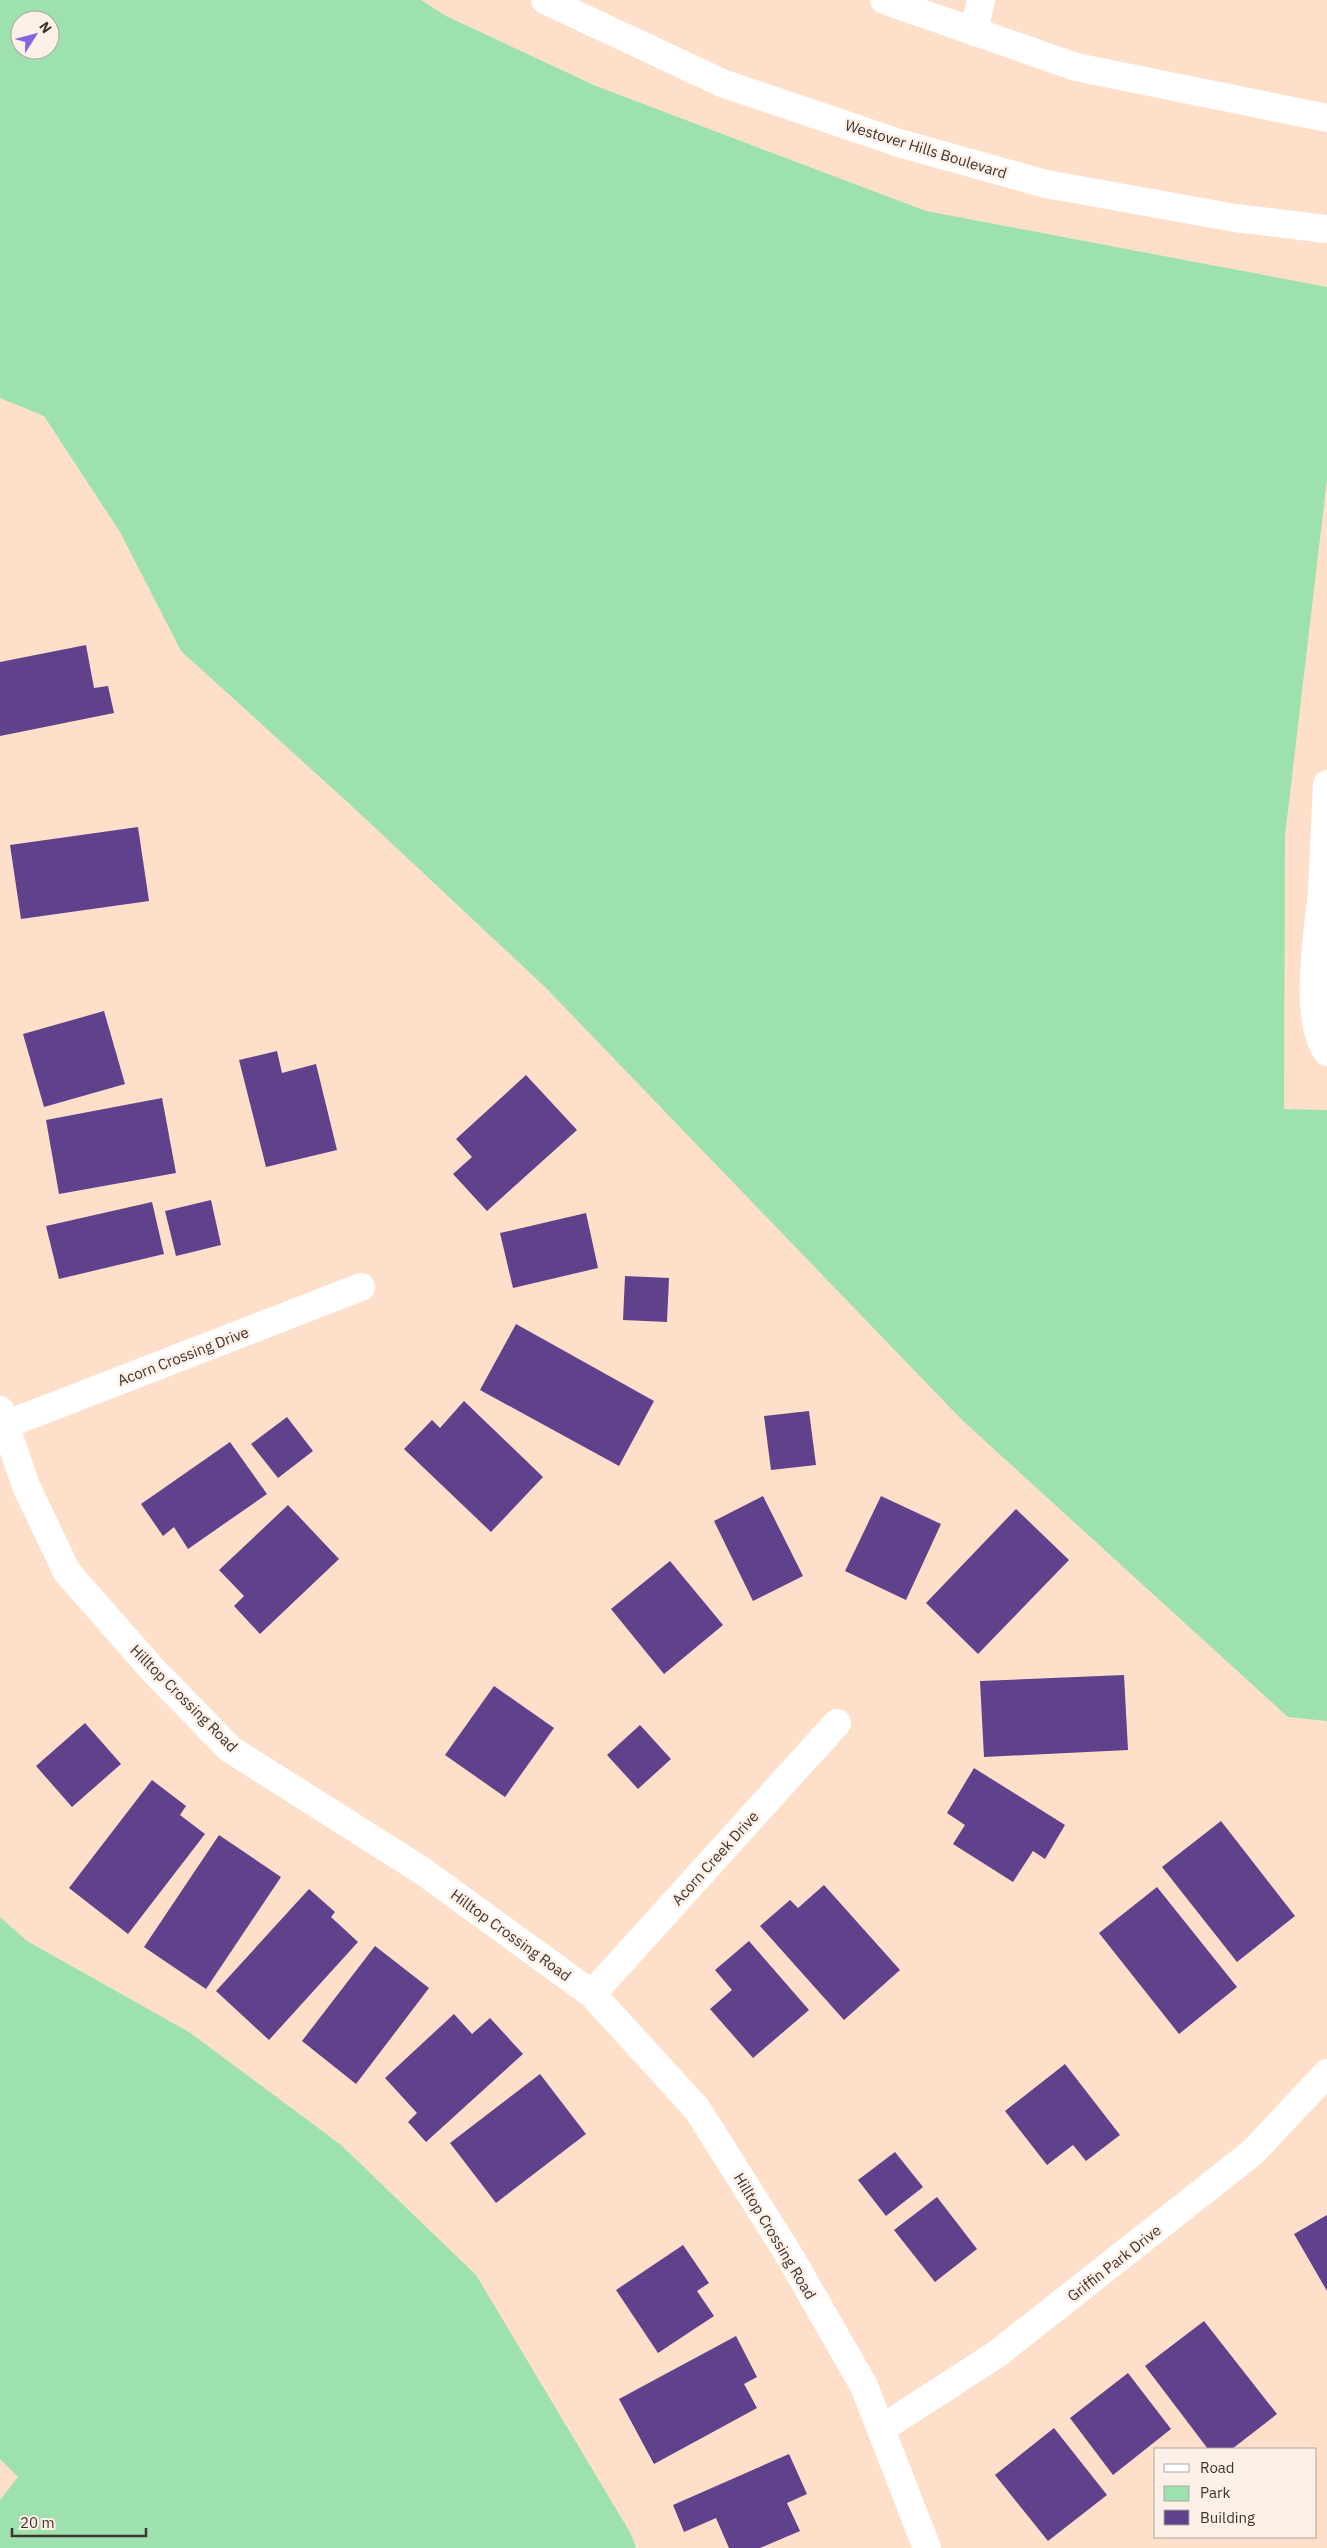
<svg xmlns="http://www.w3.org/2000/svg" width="1327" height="2548" font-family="'IBM Plex Sans',sans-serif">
	<rect width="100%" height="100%" fill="#fedfca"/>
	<g fill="#9de1ae" fill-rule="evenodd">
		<path d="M0,0H421L446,16L596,86L926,211L1327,287V479L1285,836L1284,1109L1327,1110V1721L1288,1717L963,1421L545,987L354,808L181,651L120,532L44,416L0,398ZM20,20H50V50H20Z"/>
		<path d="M0,1917L27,1941L189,2032L341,2145L476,2275L631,2534L636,2548H0V2500L18,2477L0,2459Z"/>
	</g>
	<g fill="#5f418c">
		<path d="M86,645L94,688L108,686L114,713L0,736V662Z"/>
		<path d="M138,827L149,901L21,919L10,845Z"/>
		<path d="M104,1011L125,1084L44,1107L23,1034Z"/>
		<path d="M277,1051L282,1073L316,1064L337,1150L266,1167L239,1060Z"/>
		<path d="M526,1075L577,1130L487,1211L453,1174L472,1157L456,1139Z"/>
		<path d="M162,1098L176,1173L59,1194L46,1120Z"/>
		<path d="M211,1200L221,1245L176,1256L165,1211Z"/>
		<path d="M152,1202L164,1254L59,1279L46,1226Z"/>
		<path d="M586,1213L598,1268L513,1288L500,1233Z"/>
		<path d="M625,1276L669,1278L667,1322L623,1320Z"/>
		<path d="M516,1324L654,1401L619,1466L480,1390Z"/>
		<path d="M464,1401L543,1477L491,1532L404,1449L432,1420L440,1428Z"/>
		<path d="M809,1411L816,1465L771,1470L764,1416Z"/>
		<path d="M287,1417L313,1451L278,1478L251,1444Z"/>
		<path d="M230,1442L267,1494L188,1549L174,1527L163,1536L141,1504Z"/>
		<path d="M763,1496L803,1576L753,1601L714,1521Z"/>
		<path d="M881,1496L941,1524L906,1600L845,1571Z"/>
		<path d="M288,1505L339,1559L260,1634L234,1606L244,1596L219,1570Z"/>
		<path d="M1016,1509L1069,1560L978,1654L926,1603Z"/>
		<path d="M670,1561L723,1625L664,1674L611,1609Z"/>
		<path d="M1124,1675L1128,1750L984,1757L980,1681Z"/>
		<path d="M494,1686L554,1728L505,1797L445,1755Z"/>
		<path d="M85,1723L121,1764L72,1807L36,1766Z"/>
		<path d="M640,1725L671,1759L638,1789L607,1755Z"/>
		<path d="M974,1768L1065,1825L1045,1859L1033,1851L1013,1882L953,1844L965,1825L947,1813Z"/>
		<path d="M152,1780L186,1806L180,1815L205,1834L128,1934L69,1888Z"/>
		<path d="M1221,1821L1295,1916L1237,1962L1162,1867Z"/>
		<path d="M219,1835L281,1877L206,1989L144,1947Z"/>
		<path d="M824,1885L900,1970L844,2020L760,1926L790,1900L798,1908Z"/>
		<path d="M1157,1887L1237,1987L1179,2034L1099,1933Z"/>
		<path d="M309,1889L335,1912L331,1917L358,1942L269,2040L216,1991Z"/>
		<path d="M749,1941L809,2010L753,2058L710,2009L732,1990L715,1970Z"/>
		<path d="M375,1946L429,1988L356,2084L302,2041Z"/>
		<path d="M454,2014L472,2034L490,2018L523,2054L426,2142L408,2122L417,2113L385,2078Z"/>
		<path d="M1065,2064L1120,2135L1086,2161L1073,2145L1047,2165L1005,2111Z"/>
		<path d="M540,2074L586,2134L496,2203L450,2143Z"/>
		<path d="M895,2152L923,2187L886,2216L858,2180Z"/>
		<path d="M937,2197L977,2249L935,2282L894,2230Z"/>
		<path d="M1327,2215V2291L1294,2234Z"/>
		<path d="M683,2245L709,2283L697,2291L714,2316L658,2353L616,2290Z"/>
		<path d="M1204,2321L1277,2414L1232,2449H1208L1145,2366Z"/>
		<path d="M736,2336L757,2377L744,2384L757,2408L654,2464L619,2399Z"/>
		<path d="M1128,2373L1171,2429L1113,2475L1070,2418Z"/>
		<path d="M1054,2428L1107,2495L1048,2541L995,2475Z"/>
		<path d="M789,2454L807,2494L787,2503L800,2531L760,2548H729L716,2518L684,2532L673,2505Z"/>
	</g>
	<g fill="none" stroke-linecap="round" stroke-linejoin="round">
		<g stroke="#fff" stroke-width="28">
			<path d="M974,32L981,0"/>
			<path d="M1327,784L1322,891H1327"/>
			<path d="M1322,891C1318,932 1303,1018 1327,1052"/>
			<path d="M0,1410L26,1486L67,1572L152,1669L230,1749L421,1870L592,1994L697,2109L789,2255L864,2386L927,2548"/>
			<path d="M5,1425L361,1287"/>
			<path d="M592,1994L837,1723"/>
			<path d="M881,2429L997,2354L1253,2152L1327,2073"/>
		</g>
		<g stroke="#fff" stroke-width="28">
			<path d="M545,0L722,83L899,143L1046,184L1235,218L1327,229"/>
			<path d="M884,0L1076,67L1327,118"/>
		</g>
	</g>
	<g text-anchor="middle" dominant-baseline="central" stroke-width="5" stroke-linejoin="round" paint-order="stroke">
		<g font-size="15" fill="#40342c" stroke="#fdf0e8">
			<text transform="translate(926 149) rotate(17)">Westover Hills Boulevard</text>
			<text transform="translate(183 1356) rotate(-21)">Acorn Crossing Drive</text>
			<text transform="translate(184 1698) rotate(45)">Hilltop Crossing Road</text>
			<text transform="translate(715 1858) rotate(-48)">Acorn Creek Drive</text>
			<text transform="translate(511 1935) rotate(36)">Hilltop Crossing Road</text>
			<text transform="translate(775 2236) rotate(59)">Hilltop Crossing Road</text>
			<text transform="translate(1114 2263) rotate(-38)">Griffin Park Drive</text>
		</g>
	</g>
	<rect x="1154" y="2448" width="162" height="90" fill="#fdf0e8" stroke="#b1a59d"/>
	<rect x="1164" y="2464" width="25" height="8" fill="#ffffff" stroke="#b1a59d"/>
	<text x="1200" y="2473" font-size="15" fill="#40342c">Road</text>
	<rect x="1164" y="2486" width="25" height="15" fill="#9de1ae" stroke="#b1a59d"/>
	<text x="1200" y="2498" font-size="15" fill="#40342c">Park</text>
	<rect x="1164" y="2510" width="25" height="15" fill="#5f418c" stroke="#b1a59d"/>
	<text x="1200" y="2523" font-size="15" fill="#40342c">Building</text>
	<g transform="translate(35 35) rotate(54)"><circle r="24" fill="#fdf0e8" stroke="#b1a59d"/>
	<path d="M0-4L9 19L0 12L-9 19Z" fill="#8a63dd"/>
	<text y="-8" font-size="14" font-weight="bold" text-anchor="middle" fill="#40342c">N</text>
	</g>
	<path d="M12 2528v8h134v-8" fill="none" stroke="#40342c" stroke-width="2.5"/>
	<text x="20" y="2528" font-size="15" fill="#40342c" stroke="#fdf0e8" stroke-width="4" paint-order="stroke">20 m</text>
</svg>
